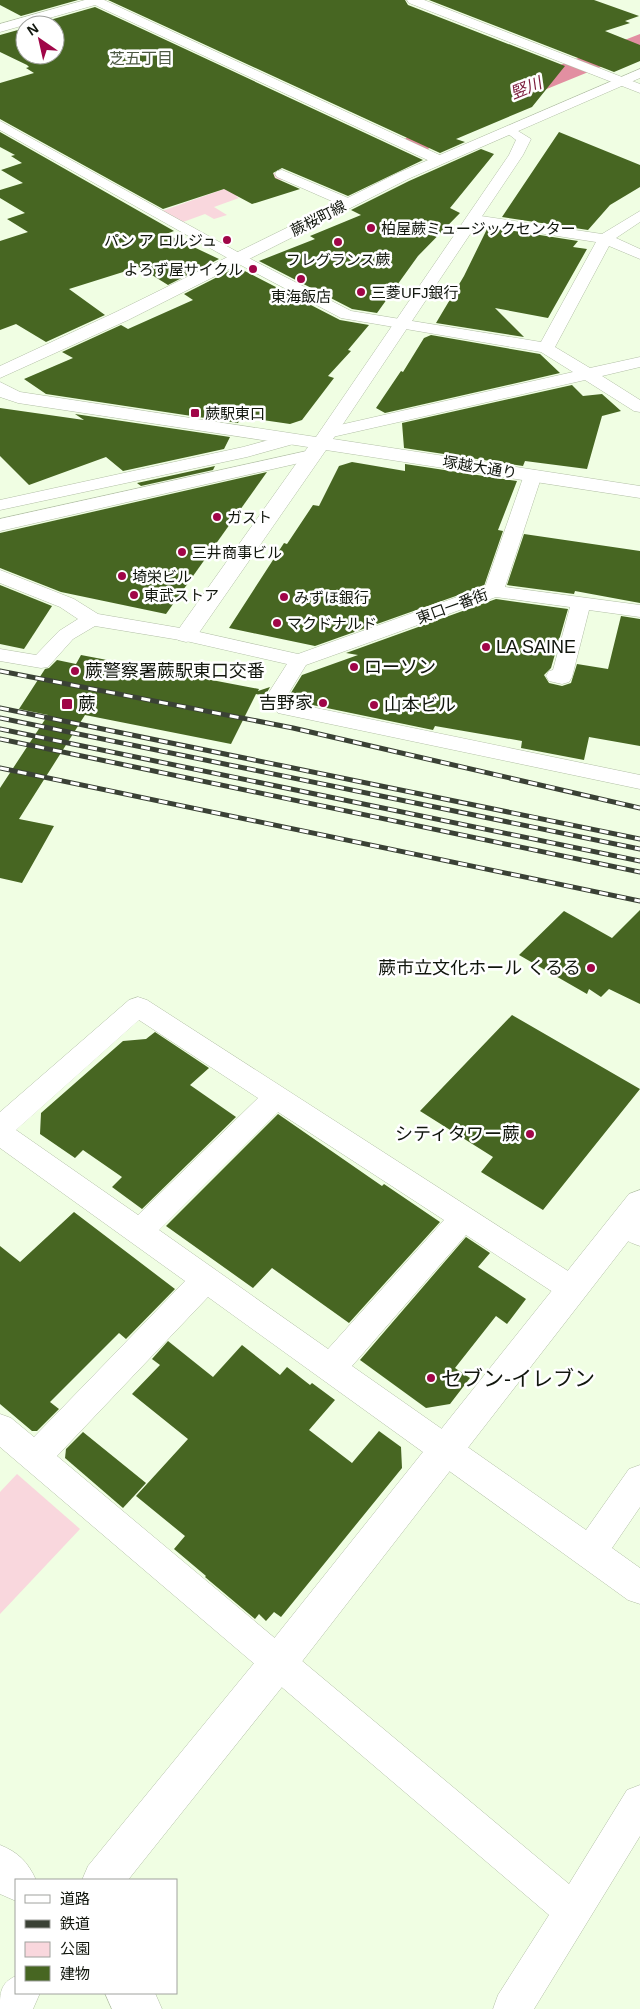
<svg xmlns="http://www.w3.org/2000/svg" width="640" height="2009" font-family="Arial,'Noto Sans JP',sans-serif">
	<rect width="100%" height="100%" fill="#f0fee3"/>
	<g fill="#f9d7dd">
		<path d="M272,172L285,179L236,196L239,198L214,207L227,215L214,219L205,214L183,222L162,211Z"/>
		<path d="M17,1474L80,1529L0,1614V1492Z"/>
	</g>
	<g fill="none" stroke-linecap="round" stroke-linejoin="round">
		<path fill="#e28fa1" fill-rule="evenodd" d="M640,34V51L500,108L426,150L416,153L406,150L401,144L406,138L480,96Z"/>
	</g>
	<g fill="#476622">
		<path d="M0,0H78L21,16L0,5Z"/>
		<path d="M108,0H405L408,5L565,66L532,107L456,139L465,142L440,153Z"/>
		<path d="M429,0H594L639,16L625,21L630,23L605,31L640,45V61L614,72Z"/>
		<path d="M95,7L423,160L348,196L282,168L273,173L275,178L300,189L252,204L224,189L163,209L0,119V83L34,73L26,68L29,67L27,65L0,52V35L25,28V55H55V25L36,24Z"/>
		<path d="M0,132L174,231L166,234L219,259L168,285L139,267L69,289L105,315L46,342L16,324L0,330V241L28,232L7,219L25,213L0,198V190L23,183L1,170L22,163L11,156L15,155L0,147Z"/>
		<path d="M559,132L640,165V187L610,205L588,230L502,217Z"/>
		<path d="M481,149L494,154L450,208L460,213L418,256L377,313L352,309L259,261L315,239L310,236L361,215L351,210L409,181Z"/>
		<path d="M488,227L578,241L573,247L587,249L548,318L495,308L524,337L436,323L464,276Z"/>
		<path d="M237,267L340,320L369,325L348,350L351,351L328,376L334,378L302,420L290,424L241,417L238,423L46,394L24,379L73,358L62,352L121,325L128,329L193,300L184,294Z"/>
		<path d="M431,335L540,354L560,373L385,413L376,408L401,371L403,372L424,338Z"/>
		<path d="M572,385L583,396L602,394L621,411L602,416L587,469L525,461L523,466L404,448L402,423Z"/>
		<path d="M0,408L84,420L75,414L230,437L224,449L123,471L106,457L29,485L0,456Z"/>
		<path d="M352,462L405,471V464L517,481L498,530L503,531L484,586L315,646L229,628L284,543L287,544L313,505L319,506L339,466Z"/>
		<path d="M215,466L213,470L141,486L137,483Z"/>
		<path d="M267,472L166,614L61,592L0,568V533Z"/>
		<path d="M524,534L640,551V603L575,591L574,594L507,585Z"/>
		<path d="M0,585L52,606L24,649L0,644Z"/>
		<path d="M496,599L568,609L551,668L544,675L549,683L562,686L571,683L577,664L608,669L621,616L640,619V746L589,737L584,760L521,748L522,741L435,726L433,730L293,701L289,696L302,675L358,655L346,653Z"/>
		<path d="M81,655L259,689L258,691L270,687L265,696L256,694L231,744L85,715L19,819L54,826L22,883L0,878V788L48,715L19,709L45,669L49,668L57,660L76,664Z"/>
		<path d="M640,910V1004L609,989L601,997L589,989L587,994L519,955L564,911L612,938Z"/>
		<path d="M512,1015L640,1089L543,1210L481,1172L493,1157L420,1111Z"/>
		<path d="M155,1032L209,1068L190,1085L236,1117L142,1209L112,1187L122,1177L83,1150L75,1158L40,1134L41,1113L123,1041L146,1039Z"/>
		<path d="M278,1114L382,1186L384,1184L440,1222L349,1323L272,1268L253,1288L166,1226Z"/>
		<path d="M74,1212L175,1289L126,1339L119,1333L50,1402L59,1409L37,1431H32L0,1404V1246L20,1262Z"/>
		<path d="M466,1237L490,1253L478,1267L526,1299L507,1324L496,1316L455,1368L470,1378L450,1404L426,1408L360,1360Z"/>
		<path d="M168,1341L213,1377L242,1345L280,1375L287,1367L310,1385L312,1383L335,1400L309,1430L352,1463L379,1431L401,1447L402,1468L281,1617L274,1612L266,1621L259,1614L255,1619L205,1577L206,1576L174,1549L185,1536L136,1496L188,1439L132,1394L160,1365L152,1359Z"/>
		<path d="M83,1432L146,1483L123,1508L65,1458L66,1449Z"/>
	</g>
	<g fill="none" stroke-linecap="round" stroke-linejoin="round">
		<defs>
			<g id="minor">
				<path d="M85,0H104L444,157L446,160L444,163H434L95,5L0,32V24Z"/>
				<path d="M0,121L243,255L351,311L541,342L596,242L474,223L469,222L467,219L469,216L474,215L602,234L640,211V222L616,238L640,249V259L609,246L555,347L590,368L640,357V367L602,376L640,400V412L634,411L585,380L328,438L322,437L319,433L322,429L573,372L541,352L341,318L233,261L0,130Z"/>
				<path d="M282,170L353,200L355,203L348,207L343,206L277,177L275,174L277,171Z"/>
				<path d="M291,434L297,435L300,439L297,443L247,457L0,510V500L243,447Z"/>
				<path d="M311,450L317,451L320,455L317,459L0,531V519Z"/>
				<path d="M533,470L539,471L542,475L505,587L640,605V617L589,610L572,677L569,682L562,684L549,681L546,676L549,671L553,670L570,607L496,597L306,665L287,696L292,703L640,775V789L278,713L266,697L287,664L186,641L95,626L73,639L48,667L41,668L0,661V649L36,655L59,631L78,619L60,607L0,583V570L74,599L98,614L186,629L298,654L485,587L524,475L527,471Z"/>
				<path d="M138,997L147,1000L582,1280L586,1289L582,1298L572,1302L562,1298L466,1235L352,1366L586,1530L629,1469L640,1465V1507L612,1548L640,1568V1604L628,1600L208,1297L57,1456L569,1884L627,1790L640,1785V1836L534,2009H493L498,1995L549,1915L0,1447V1414L11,1418L34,1437L185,1281L0,1148V1112L129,1000ZM139,1020L258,1098L138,1215L16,1130ZM278,1112L444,1220L328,1349L159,1230Z"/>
				<path d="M624,1211L640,1219V1246C627,1242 616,1235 610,1223L614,1215Z"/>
				<path d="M16,1976V1993H40L33,2009H0C0,1993 0,1983 16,1976Z"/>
			</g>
			<g id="tertiary">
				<path d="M407,0H424L640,84V93L409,3Z"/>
				<path d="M510,126L531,139L523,155L333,439L640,486V498L326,450L194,640L186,642L178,640L175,635L178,630L308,447L18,403L0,397V382L20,392L316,437L509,155L516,140L503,130Z"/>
				<path d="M640,1190V1226L290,1677L128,1880H82L88,1866L264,1651L629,1194Z"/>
			</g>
			<g id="secondary">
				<path d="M640,69V78L408,179L128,320L0,378V366L116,312L398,173Z"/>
				<path d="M0,1845C18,1852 28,1862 36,1880H16V1901L0,1894Z"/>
				<path d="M105,1993H155L162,2009H112Z"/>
			</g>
		</defs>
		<use href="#minor" stroke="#b2bfa6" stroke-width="1"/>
		<use href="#tertiary" stroke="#b2bfa6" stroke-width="1"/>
		<use href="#secondary" stroke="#b2bfa6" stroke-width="1"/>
		<use href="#minor" fill="#fff" fill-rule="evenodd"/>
		<use href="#tertiary" fill="#fff" fill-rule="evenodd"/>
		<use href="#secondary" fill="#fff" fill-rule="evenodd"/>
		<defs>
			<g id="rail">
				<path d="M0,671L293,728L640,808"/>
				<path d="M0,708L640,839"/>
				<path d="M0,718L640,849"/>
				<path d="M0,729L640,861"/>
				<path d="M0,739L640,872"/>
				<path d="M0,768L640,901"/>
			</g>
		</defs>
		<use href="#rail" stroke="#3a4135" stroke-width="5"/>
		<use href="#rail" stroke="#fff" stroke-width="3" stroke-dasharray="9" stroke-linecap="butt"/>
	</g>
	<g fill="#a00648" stroke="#fff" stroke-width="2">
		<circle cx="371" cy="228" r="5"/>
		<circle cx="227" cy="240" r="5"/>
		<circle cx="338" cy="242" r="5"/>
		<circle cx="253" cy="269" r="5"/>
		<circle cx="301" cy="279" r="5"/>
		<circle cx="361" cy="292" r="5"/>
		<rect x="190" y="408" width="10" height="10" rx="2.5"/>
		<circle cx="217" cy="517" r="5"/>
		<circle cx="182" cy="552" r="5"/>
		<circle cx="122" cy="576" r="5"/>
		<circle cx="134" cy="595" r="5"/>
		<circle cx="284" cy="597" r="5"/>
		<circle cx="277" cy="623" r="5"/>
		<circle cx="486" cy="647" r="5"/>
		<circle cx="354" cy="667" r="5"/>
		<circle cx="75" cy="671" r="5"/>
		<circle cx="323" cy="703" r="5"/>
		<rect x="61" y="698" width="12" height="12" rx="2.5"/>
		<circle cx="374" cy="705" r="5"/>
		<circle cx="591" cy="968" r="5"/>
		<circle cx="530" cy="1134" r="5"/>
		<circle cx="431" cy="1378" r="5"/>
	</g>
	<g text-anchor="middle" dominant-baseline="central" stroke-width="5" stroke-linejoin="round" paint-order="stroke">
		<g font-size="15" fill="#11160d" stroke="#fff">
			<text transform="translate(318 218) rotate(-27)">蕨桜町線</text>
			<text transform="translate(480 467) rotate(9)">塚越大通り</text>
			<text transform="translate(452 606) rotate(-20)">東口一番街</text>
		</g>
		<g font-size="15" fill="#11160d" stroke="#fff" text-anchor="start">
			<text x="381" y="228">柏屋蕨ミュージックセンター</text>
			<text x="217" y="240" text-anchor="end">パン ア ロルジュ</text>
			<text x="338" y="259" text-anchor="middle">フレグランス蕨</text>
			<text x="243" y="269" text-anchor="end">よろず屋サイクル</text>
			<text x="371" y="292">三菱UFJ銀行</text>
			<text x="301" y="296" text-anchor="middle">東海飯店</text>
			<text x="205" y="413">蕨駅東口</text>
			<text x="227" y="517">ガスト</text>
			<text x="192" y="552">三井商事ビル</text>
			<text x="132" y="576">埼栄ビル</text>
			<text x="144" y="595">東武ストア</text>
			<text x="294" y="597">みずほ銀行</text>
			<text x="287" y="623">マクドナルド</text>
		</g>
		<g font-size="16" fill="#4d5943" stroke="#fff">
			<text x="141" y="58">芝五丁目</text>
		</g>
		<g font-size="16" font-style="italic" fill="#7a1a3a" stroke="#fff">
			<text transform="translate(526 88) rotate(-22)">竪川</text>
		</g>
		<g font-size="18" fill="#11160d" stroke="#fff" text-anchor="start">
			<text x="496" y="647">LA SAINE</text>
			<text x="364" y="667">ローソン</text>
			<text x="85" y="671">蕨警察署蕨駅東口交番</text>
			<text x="313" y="703" text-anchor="end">吉野家</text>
			<text x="78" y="704">蕨</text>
			<text x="384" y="705">山本ビル</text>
			<text x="581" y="968" text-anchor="end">蕨市立文化ホール くるる</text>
			<text x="520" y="1134" text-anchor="end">シティタワー蕨</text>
		</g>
		<g font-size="21" fill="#11160d" stroke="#fff" text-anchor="start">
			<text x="441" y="1378">セブン-イレブン</text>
		</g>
	</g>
	<rect x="15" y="1879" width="162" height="115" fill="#ffffff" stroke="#a0a29e"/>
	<rect x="25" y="1895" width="25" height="8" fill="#ffffff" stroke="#a0a29e"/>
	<text x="60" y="1904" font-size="15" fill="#11160d">道路</text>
	<rect x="25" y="1920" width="25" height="8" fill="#3a4135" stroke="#a0a29e"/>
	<text x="60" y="1929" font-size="15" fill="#11160d">鉄道</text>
	<rect x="25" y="1942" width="25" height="15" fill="#f9d7dd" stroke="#a0a29e"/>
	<text x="60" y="1954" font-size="15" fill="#11160d">公園</text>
	<rect x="25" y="1966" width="25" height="15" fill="#476622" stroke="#a0a29e"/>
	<text x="60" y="1979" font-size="15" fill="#11160d">建物</text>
	<g transform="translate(40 40) rotate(326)"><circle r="24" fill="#ffffff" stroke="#a0a29e"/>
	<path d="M0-4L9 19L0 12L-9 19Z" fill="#a00648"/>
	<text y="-8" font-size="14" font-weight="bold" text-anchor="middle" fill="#11160d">N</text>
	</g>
</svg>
